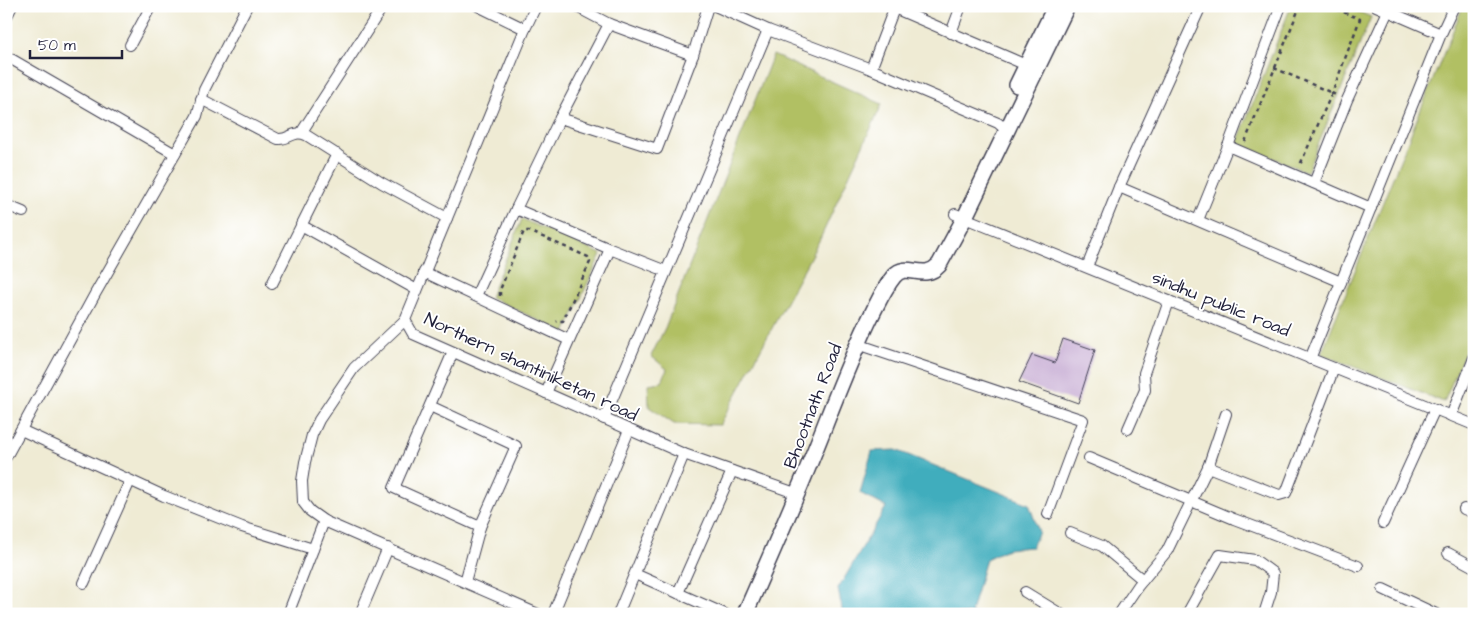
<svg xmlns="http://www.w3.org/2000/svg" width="1480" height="620" font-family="'Architects Daughter',sans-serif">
	<rect width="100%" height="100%" fill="#fff"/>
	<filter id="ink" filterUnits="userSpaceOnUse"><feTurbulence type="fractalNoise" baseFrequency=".02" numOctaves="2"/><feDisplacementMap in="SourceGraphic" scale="10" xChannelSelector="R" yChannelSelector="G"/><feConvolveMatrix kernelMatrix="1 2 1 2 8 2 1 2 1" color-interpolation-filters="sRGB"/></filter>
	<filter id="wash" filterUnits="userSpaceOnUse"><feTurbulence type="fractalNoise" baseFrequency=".0096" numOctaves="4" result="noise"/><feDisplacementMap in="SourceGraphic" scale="20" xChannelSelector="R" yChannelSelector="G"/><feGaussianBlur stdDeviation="1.12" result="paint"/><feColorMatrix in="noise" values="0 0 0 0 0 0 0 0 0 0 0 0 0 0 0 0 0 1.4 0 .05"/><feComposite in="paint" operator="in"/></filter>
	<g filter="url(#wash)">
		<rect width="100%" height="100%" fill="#efebd4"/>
		<g fill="#b1c063" stroke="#6a714f">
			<path d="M1291,6H1345L1371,17L1307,172L1237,143Z"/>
			<path d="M1463,6H1474V330L1444,402L1321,354Z"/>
			<path d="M773,55L882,104L820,239L720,425L674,424L649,407L648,384L662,382L667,369L651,356L665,328Z"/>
			<path d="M522,219L601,254L565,333L490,297Z"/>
		</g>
		<path fill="#3fadbd" stroke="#30687c" d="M896,450L1029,504L1039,532L1032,547L1007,549L986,559L971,612L974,614H843L838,589L886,507L860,493L872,451Z"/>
		<g id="blocks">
			<path fill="#c7add4" d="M1063,339L1095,350L1078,403L1019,382L1032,355L1055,363Z"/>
		</g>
	</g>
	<g filter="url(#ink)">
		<use href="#blocks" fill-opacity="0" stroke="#414052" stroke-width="1"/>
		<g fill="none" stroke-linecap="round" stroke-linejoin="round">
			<defs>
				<g id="street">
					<path d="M478,6L525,29"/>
					<path d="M536,6L525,29L405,320L413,334L684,454L798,494"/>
					<path d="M575,6L609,24"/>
					<path d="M715,6L768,30L871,69L998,123L1006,130"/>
					<path d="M1281,6L1228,146L1371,208"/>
					<path d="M1376,6L1441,34"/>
					<path d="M894,8L1026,65"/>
					<path d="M6,18L12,6"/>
					<path d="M951,33L961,6"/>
					<path d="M130,45L151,6"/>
					<path d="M6,56L175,154"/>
					<path d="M871,69L895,6"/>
					<path d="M201,99L278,139C290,140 292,130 306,135L382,183L447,218"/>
					<path d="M560,118L657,149L693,55"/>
					<path d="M301,133L383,6"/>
					<path d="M1314,183L1347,100L1388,11"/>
					<path d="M1119,187L1341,282"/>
					<path d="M6,205L23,212"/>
					<path d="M955,214L1474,425"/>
					<path d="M1198,220L1228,146"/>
					<path d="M301,225L417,290"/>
					<path d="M1087,267L1119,187L1201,6"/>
					<path d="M666,271L610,249L516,209L560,118L609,24L693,55L708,6"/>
					<path d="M424,272L569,340"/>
					<path d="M272,284L337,154"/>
					<path d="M476,296L516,209"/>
					<path d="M405,320L354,368L319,420L312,435L305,462L302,481L303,502L310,511L324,521L538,614"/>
					<path d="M857,344L1083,420L1048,514"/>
					<path d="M453,352L394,488L480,527L465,582"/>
					<path d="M1310,359L1441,34L1454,6"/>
					<path d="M546,393L610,249"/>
					<path d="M430,406L516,446L480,527"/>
					<path d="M1451,416L1474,358"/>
					<path d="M604,419L768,30"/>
					<path d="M1128,429L1145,390L1144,373L1169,301"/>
					<path d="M21,430L164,496L242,527L313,549"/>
					<path d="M6,457L95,294L197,116L204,90L247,6"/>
					<path d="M1089,458L1234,519L1358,566"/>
					<path d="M1208,467L1279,495L1286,493L1334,368"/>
					<path d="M1464,509L1474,513"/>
					<path d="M1383,523L1435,409"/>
					<path d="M1070,533L1102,546L1143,580"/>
					<path d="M1448,553L1474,567"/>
					<path d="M635,574L725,614"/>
					<path d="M84,583L130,481"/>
					<path d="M1383,589L1436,614"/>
					<path d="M1025,592L1061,614"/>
					<path d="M678,593L732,471"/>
					<path d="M288,614L324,521"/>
					<path d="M360,614L388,548"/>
					<path d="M553,614L629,430"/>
					<path d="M618,614L684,454"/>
					<path d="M1119,614L1138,586L1167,551L1208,467L1226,414"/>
					<path d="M1187,614L1220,555L1255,560L1273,573L1271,592L1264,614"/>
				</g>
				<g id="secondary">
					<path d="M1017,85L1054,9"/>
					<path d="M745,614C771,555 797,496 821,435C837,394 853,352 873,312C879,300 885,287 894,276C907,261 923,282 939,265L965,217L1067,6"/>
				</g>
			</defs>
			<use href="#street" stroke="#414052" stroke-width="12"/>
			<use href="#secondary" stroke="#414052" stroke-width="18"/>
			<g stroke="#414052" stroke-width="2.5" stroke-dasharray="4 4" stroke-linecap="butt">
				<path d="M1329,6L1360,19L1332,93L1337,96"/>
				<path d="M1274,68L1332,93L1300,165"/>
				<path d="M1245,142L1300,6"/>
				<path d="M500,296V290L524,231H529L588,257L590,262L563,321H556"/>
			</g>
			<use href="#street" stroke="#fff" stroke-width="10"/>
			<use href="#secondary" stroke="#fff" stroke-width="15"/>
		</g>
	</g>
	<g text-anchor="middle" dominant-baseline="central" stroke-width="4" stroke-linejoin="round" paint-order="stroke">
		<g font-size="18" fill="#22223b" stroke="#fff">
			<text transform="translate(1221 304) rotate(22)">sindhu public road</text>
			<text transform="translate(531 367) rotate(25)">Northern shantiniketan road</text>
			<text transform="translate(813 406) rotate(-69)">Bhootnath Road</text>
		</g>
	</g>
	<rect width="1480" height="620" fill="none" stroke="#fff" stroke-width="25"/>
	<path d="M30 50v8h92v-8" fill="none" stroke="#22223b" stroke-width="2.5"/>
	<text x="38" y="50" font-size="15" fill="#22223b" stroke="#ffffff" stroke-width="4" paint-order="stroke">50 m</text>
</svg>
